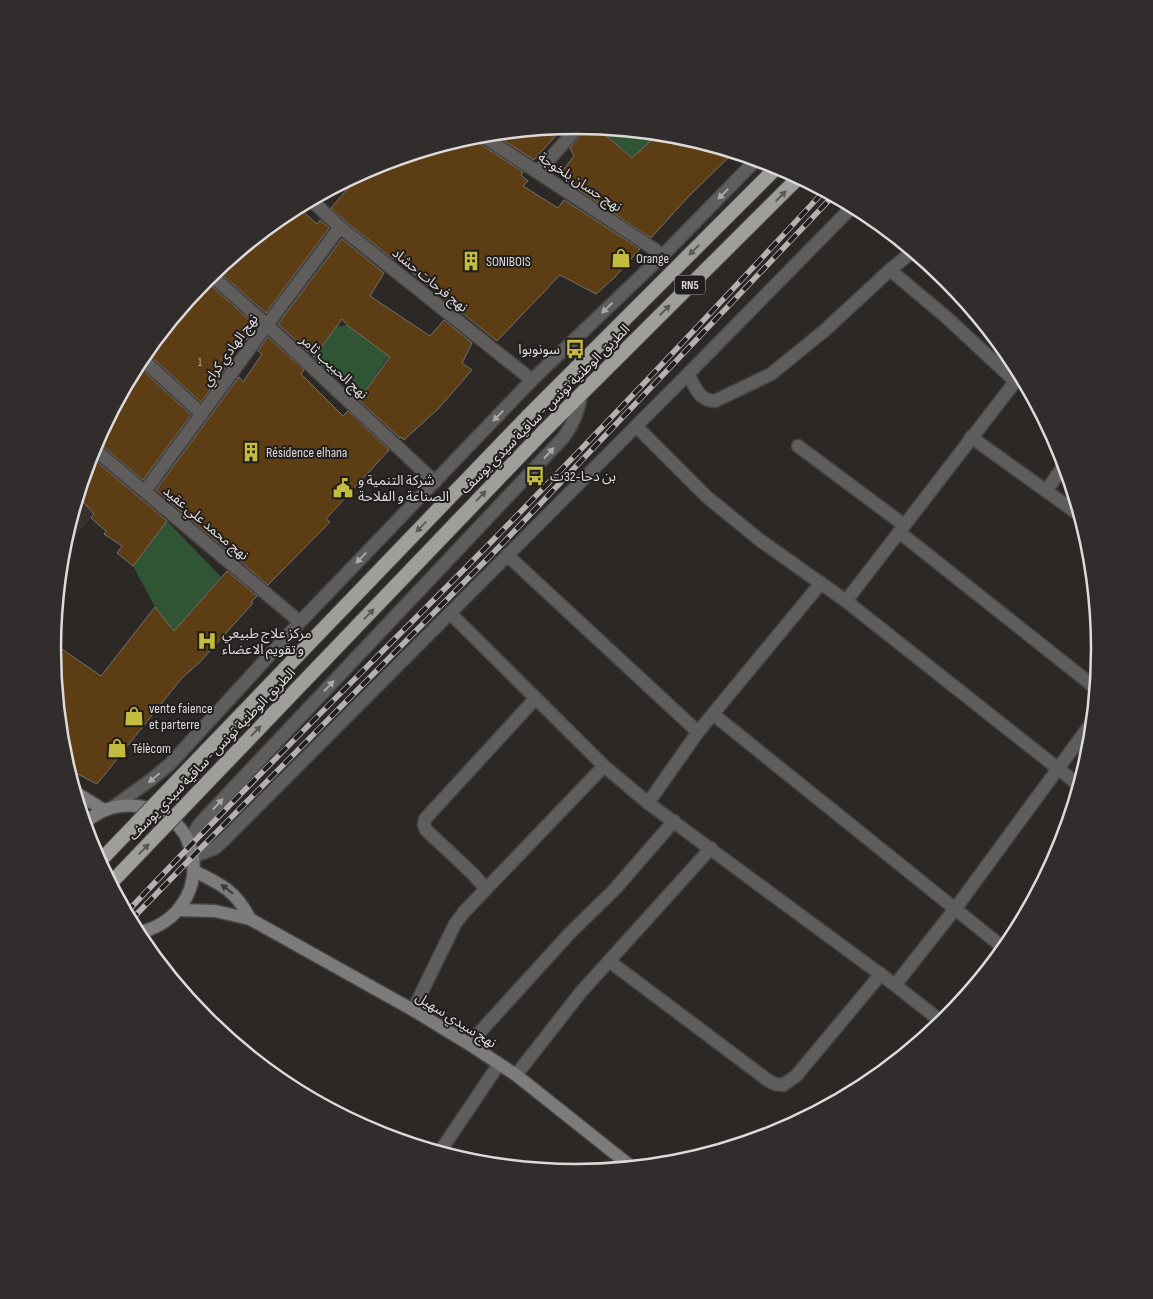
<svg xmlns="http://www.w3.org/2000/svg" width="1153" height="1299" font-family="'Sofia Sans Condensed','Noto Sans Arabic',sans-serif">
	<rect width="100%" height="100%" fill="#2b2826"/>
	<path fill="#3a312e" d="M78,496L94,514L62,552L63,547Z"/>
	<g fill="#2f5535">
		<path d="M596,127L658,134L633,158Z"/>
		<path d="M347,325L389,356L361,397L312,359L336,327Z"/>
		<path d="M167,521L221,577L174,631L155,607L133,566Z"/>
	</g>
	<g fill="#5d3d14" stroke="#73716e">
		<path d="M568,126L561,134L560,131L534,160L494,134Z"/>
		<path d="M587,127H596L632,158L658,134L679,136L734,152L688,197L651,238L570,184L560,174L574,156L570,148Z"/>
		<path d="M473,136L477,142L523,172L521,175L528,181L523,186L558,208L564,200L640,249L614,278L596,294L560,275L497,341L394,258L393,259L345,221L331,208L360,174L376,165Z"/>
		<path d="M298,207L317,224L320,220L329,228L266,313L217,270L286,214Z"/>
		<path d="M342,239L384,273L370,296L430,336L444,320L472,343L462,363L472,370L438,409L404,440L401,437L400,438L359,400L390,357L347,325L342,319L314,357L278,324Z"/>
		<path d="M205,280L256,326L246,340L240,335L221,359L227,366L201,402L146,352Z"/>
		<path d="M268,337L304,370L301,374L343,416L348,411L389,450L326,519L330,522L268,585L238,559L239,557L228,551L156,490L239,377L243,382L262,354L258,351Z"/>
		<path d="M137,365L191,415L143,480L97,441Z"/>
		<path d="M90,456L167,521L133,566L117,553L122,546L104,534L106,531L91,518L94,514L78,496Z"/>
		<path d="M227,571L257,596L251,602L253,603L200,662L181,679L97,784L68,769L63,751L53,656L59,647L101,676L155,607L174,631Z"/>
	</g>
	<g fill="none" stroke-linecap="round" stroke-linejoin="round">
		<defs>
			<g id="minor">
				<path d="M481,135L663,255"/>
				<path d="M538,172L579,126"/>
				<path d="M311,200L340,227L532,380"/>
				<path d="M890,270L945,316L1015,381"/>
				<path d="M211,275L267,325L435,482"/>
				<path d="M141,358L202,414"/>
				<path d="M688,374C696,388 698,400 715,401L771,374L824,331L890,270L913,251"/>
				<path d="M636,426L707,497L761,541L846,601L1080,786"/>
				<path d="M971,437L1081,516"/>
				<path d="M798,446L904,525"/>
				<path d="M93,448L300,622"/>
				<path d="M145,491L267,325L340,227"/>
				<path d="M1046,491L1065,464"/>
				<path d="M899,532L1097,689"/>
				<path d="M507,555L698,732"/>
				<path d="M846,601L1021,374"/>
				<path d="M450,613L604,766L648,803L895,985L943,1023"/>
				<path d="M714,715L1005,949"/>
				<path d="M648,803L698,732L821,583"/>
				<path d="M113,807L152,779L170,764L300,622L532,380L663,255L757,159"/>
				<path d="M188,843L198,826L204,819L563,438C573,425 579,411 581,394"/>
				<path d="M193,857L215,848L224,840L688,374L853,206"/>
				<path d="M486,889L473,874L426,830L424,825L425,819L535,699"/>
				<path d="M609,961L769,1081L775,1084L783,1085L796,1076L881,974"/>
				<path d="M895,985L955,909L1093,721"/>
				<path d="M413,1010L455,924L464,912L604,766"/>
				<path d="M469,1044L570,933L615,889L674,821"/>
				<path d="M516,1075L581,992L711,848"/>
				<path d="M439,1153L499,1064"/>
			</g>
			<g id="secondary">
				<path d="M75,792L104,810"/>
				<path d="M84,824C99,810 117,804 137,806C210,813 215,916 137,933"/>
				<path d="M194,871C221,884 236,891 250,919"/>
				<path d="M179,910L215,911L250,919L413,1010L469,1044L516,1075L633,1168"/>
			</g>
			<g id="trunk">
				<path d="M527,417L778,166"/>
				<path d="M543,432L799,177"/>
			</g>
		</defs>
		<use href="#minor" stroke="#474443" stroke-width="15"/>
		<use href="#secondary" stroke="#474443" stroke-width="15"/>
		<use href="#trunk" stroke="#474443" stroke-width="16"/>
		<use href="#minor" stroke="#5f5e5d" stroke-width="12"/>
		<use href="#secondary" stroke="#7e7c7a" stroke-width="12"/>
		<use href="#trunk" stroke="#a09e9a" stroke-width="14"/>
		<defs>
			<g id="rail">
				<path d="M126,913C247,784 374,661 498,535C608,422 717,307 824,191"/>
				<path d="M130,921L199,850L504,542L833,196"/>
			</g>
		</defs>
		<use href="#rail" stroke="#b4b1b0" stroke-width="5.5"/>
		<use href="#rail" stroke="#211e1d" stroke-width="4" stroke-dasharray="11" stroke-linecap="butt"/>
		<defs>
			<g id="trunk-bridge">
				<path d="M99,862L527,417"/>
				<path d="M110,884L543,432"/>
			</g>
		</defs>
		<use href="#trunk-bridge" stroke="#474443" stroke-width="16" stroke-linecap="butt"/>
		<use href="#trunk-bridge" stroke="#a09e9a" stroke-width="14"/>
	</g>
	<defs><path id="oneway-solid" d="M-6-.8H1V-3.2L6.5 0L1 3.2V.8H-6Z" transform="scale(1.25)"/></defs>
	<g fill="#aba8a7">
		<use href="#oneway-solid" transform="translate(723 194) rotate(135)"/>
		<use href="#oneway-solid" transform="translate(607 308) rotate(136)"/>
		<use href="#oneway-solid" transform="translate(498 416) rotate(134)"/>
		<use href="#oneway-solid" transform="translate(549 453) rotate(-47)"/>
		<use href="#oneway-solid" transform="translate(361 558) rotate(134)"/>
		<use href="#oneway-solid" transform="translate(329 686) rotate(-47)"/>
		<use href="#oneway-solid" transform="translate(154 778) rotate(140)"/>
		<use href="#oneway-solid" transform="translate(218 804) rotate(-47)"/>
	</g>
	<g fill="#5a5855">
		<use href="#oneway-solid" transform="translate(781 196) rotate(-45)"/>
		<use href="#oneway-solid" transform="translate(694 250) rotate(135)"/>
		<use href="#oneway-solid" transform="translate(665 310) rotate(-45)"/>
		<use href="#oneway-solid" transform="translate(481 496) rotate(-46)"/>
		<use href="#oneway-solid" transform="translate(421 527) rotate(134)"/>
		<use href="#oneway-solid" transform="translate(369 614) rotate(-46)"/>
		<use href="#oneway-solid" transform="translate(256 731) rotate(-46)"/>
		<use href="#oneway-solid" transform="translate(144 849) rotate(-46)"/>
	</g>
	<use fill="#3d3a39" href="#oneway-solid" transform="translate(227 889) rotate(-142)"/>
	<defs>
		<symbol id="shop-bare" viewBox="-9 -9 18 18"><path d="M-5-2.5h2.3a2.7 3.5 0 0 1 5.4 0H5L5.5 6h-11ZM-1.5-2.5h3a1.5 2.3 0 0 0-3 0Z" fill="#c4bc3e" stroke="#211e1d" stroke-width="2.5" paint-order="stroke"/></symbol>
		<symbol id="building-bare" viewBox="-9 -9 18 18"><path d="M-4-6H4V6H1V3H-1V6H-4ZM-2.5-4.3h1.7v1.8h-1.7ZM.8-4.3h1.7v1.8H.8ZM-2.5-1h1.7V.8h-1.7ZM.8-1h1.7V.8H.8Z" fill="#c4bc3e" stroke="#211e1d" stroke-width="2.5" paint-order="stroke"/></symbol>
		<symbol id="bus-bare" viewBox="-9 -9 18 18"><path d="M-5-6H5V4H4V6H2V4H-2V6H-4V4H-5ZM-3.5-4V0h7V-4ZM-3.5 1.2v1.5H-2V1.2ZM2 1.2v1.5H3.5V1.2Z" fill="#c4bc3e" stroke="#211e1d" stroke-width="2.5" paint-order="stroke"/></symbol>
		<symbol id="civic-bare" viewBox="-9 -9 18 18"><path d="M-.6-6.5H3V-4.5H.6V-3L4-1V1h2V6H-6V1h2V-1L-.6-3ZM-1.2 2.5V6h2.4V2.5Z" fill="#c4bc3e" stroke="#211e1d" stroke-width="2.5" paint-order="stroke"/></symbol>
		<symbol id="hospital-bare" viewBox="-9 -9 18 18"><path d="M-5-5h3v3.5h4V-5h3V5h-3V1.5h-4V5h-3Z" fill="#c4bc3e" stroke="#211e1d" stroke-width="2.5" paint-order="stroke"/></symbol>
	</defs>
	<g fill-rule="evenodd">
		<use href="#shop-bare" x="607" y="244" width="28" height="28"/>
		<use href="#building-bare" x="457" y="247" width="28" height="28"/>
		<use href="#bus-bare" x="561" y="335" width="28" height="28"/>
		<use href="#building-bare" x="237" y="438" width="28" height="28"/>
		<use href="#bus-bare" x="521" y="462" width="28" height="28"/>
		<use href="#civic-bare" x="329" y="474" width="28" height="28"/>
		<use href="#hospital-bare" x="193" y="627" width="28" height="28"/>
		<use href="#shop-bare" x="120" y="702" width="28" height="28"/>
		<use href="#shop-bare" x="103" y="734" width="28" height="28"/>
	</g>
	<g text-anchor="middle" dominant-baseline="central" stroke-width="4" stroke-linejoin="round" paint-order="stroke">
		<g font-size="11" fill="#bdb3a8">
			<text x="200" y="362">1</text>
		</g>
		<rect fill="#211e1d" stroke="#a5a2a1" stroke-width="1" x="675" y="275.5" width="30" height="19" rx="4"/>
		<g font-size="12" font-weight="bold" fill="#dddad9">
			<text x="690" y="285">RN5</text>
		</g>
		<g font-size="14" fill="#dddad9" stroke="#211e1d">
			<text transform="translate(580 182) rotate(33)">نهج حسان بلخوجة</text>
			<text transform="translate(430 280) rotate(39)">نهج فرحات حشاد</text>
			<text transform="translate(230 350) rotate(-54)">نهج الهادي كراي</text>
			<text transform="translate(334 367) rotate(43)">نهج الحبيب ثامر</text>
			<text transform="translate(545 409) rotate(-45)">الطريق الوطنية تونس - ساقية سيدي يوسف</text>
			<text transform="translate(206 523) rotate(40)">نهج محمد علي عقيد</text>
			<text transform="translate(212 754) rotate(-46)">الطريق الوطنية تونس - ساقية سيدي يوسف</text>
			<text transform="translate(456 1020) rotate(32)">نهج سيدي سهيل</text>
		</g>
		<g font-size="14" fill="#dddad9" stroke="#211e1d" text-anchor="start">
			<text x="636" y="258">Orange</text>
			<text x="486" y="261">SONIBOIS</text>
			<text x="560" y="349" text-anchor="end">سونوبوا</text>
			<text x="266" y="452">Résidence elhana</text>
			<text x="550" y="476">بن دحا-32ت</text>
			<text x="358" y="480">شركة التنمية و<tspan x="358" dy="16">الصناعة و الفلاحة</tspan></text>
			<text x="222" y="633">مركز علاج طبيعي<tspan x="222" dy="16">و تقويم الاعضاء</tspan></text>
			<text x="149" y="708">vente faience<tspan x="149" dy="16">et parterre</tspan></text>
			<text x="132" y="748">Télècom</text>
		</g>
	</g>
	<path d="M0 0H1153V1299H0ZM61 649a515 515 0 1 1 1030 0a515 515 0 1 1-1030 0Z" fill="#302d2c" fill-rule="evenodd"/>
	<path fill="none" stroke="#dddad9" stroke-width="2.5" d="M61 649a515 515 0 1 1 1030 0a515 515 0 1 1-1030 0Z"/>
</svg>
